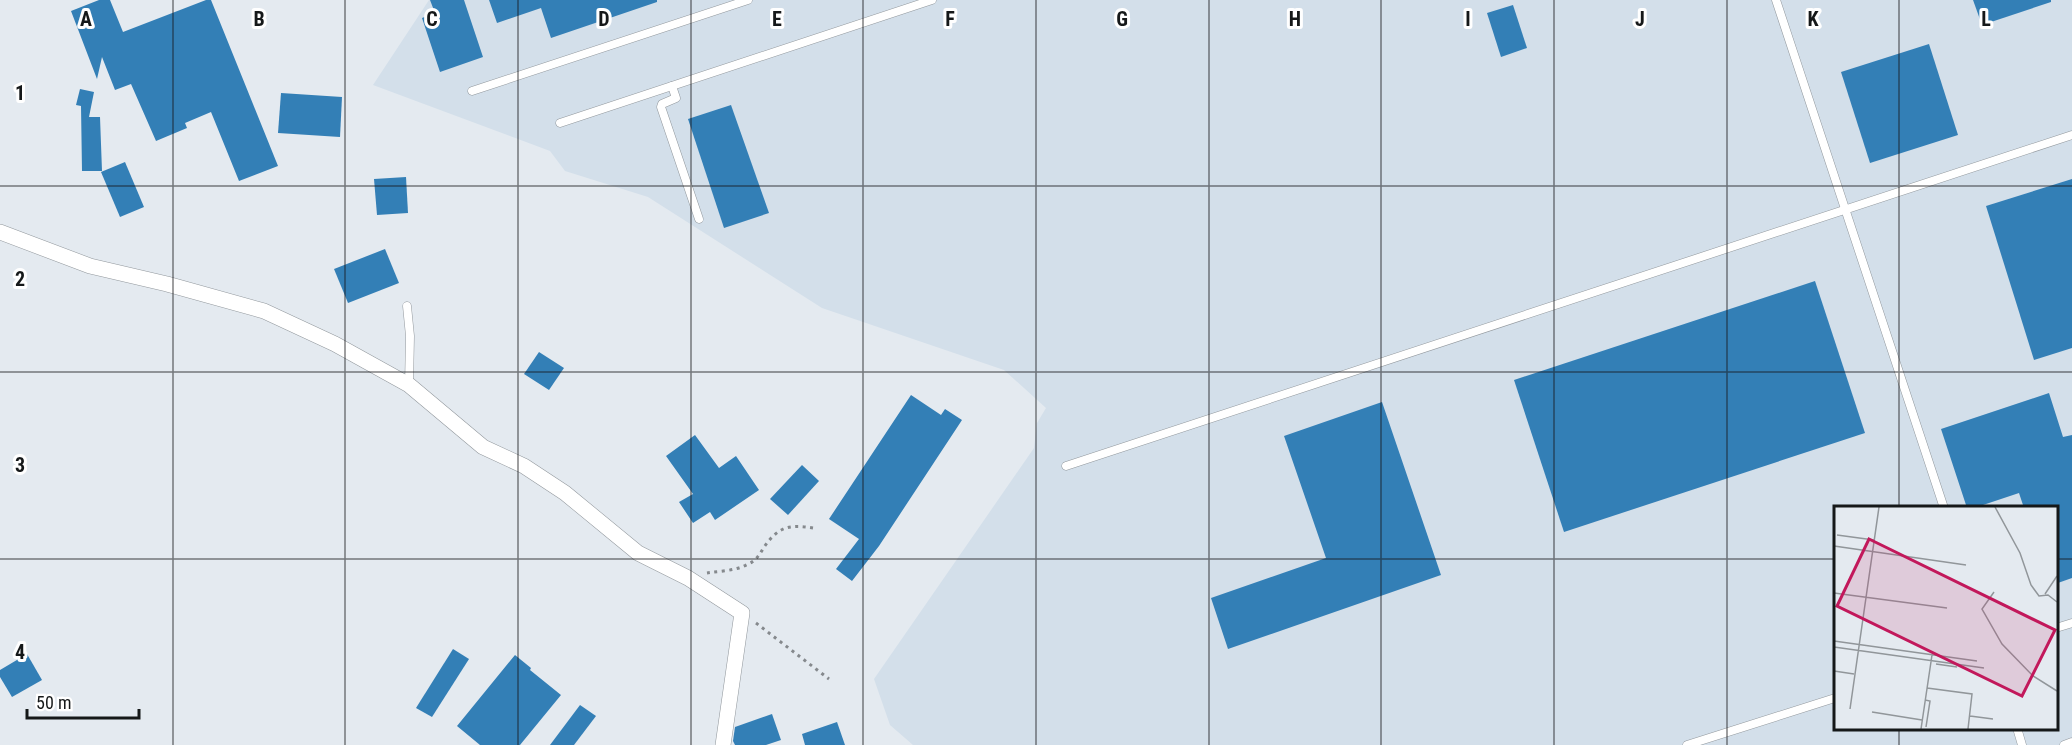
<svg xmlns="http://www.w3.org/2000/svg" width="2072" height="745" font-family="'Roboto Condensed',sans-serif">
	<rect width="100%" height="100%" fill="#e4eaf0"/>
	<path fill="#d3dfea" fill-rule="evenodd" d="M429,0H2072V745H913L890,725L874,679L1034,448L1037,423L1046,408L1004,370L822,308L648,197L565,171L550,151L373,85ZM1835,508H2056V728H1835Z"/>
	<g fill="#337fb6">
		<path d="M99,0H110L123,32L206,0H211L278,166L239,181L211,112L185,123L187,128L156,141L131,84L115,90L102,57L97,79L71,11Z"/>
		<path d="M430,0H464L483,57L440,72L422,18L435,13Z"/>
		<path d="M489,0H657V2L551,38L541,8L497,23Z"/>
		<path d="M1973,0H2051V2L1982,25Z"/>
		<path d="M1513,5L1527,48L1501,57L1487,13Z"/>
		<path d="M1929,44L1958,135L1870,163L1841,72Z"/>
		<path d="M80,89L94,92L89,117H100L102,171H82L81,106L76,105Z"/>
		<path d="M281,93L342,97L340,137L278,133Z"/>
		<path d="M731,105L769,213L724,228L688,119Z"/>
		<path d="M125,162L144,207L120,217L101,172Z"/>
		<path d="M406,177L408,213L377,215L374,179Z"/>
		<path d="M2072,179V348L2034,360L1986,206Z"/>
		<path d="M385,249L399,283L348,303L334,269Z"/>
		<path d="M1815,281L1865,433L1564,532L1514,380Z"/>
		<path d="M539,352L564,368L549,390L524,374Z"/>
		<path d="M2049,393L2063,437L2072,435V578L2055,584V508H2024L2019,493L1974,508H1967L1941,429Z"/>
		<path d="M911,395L941,415L945,409L962,420L879,546L852,581L836,569L859,539L829,519Z"/>
		<path d="M1382,402L1441,575L1228,649L1211,598L1326,558L1284,436Z"/>
		<path d="M695,435L719,468L736,456L759,490L715,520L710,512L693,523L679,502L693,494L666,456Z"/>
		<path d="M802,465L819,481L788,515L770,499Z"/>
		<path d="M453,649L469,659L432,717L416,708Z"/>
		<path d="M27,654L42,680L12,697L0,677V670Z"/>
		<path d="M515,655L531,668L530,670L561,695L520,745H480L457,726Z"/>
		<path d="M580,705L596,716L574,745H550Z"/>
		<path d="M772,714L781,740L766,745H735L733,741L735,727Z"/>
		<path d="M837,722L845,745H805L802,734Z"/>
	</g>
	<g fill="none" stroke-linecap="round" stroke-linejoin="round">
		<defs>
			<g id="service">
				<path d="M1776,0L1944,508"/>
				<path d="M672,86L676,98L662,104L661,107L699,219"/>
				<path d="M472,91L748,0"/>
				<path d="M560,123L932,0"/>
				<path d="M407,306L410,336L409,385"/>
				<path d="M1066,466L2072,135"/>
				<path d="M2056,628L2072,623"/>
				<path d="M2017,728L2022,745"/>
				<path d="M1687,745L1835,698"/>
				<path d="M2064,745L2072,742"/>
			</g>
			<path id="minor" d="M0,232L90,266L167,284L264,311L335,344L409,385L483,447L524,466L565,493L638,553L688,578L742,613L723,745"/>
		</defs>
		<use href="#service" stroke="#92989d" stroke-width="9"/>
		<use href="#minor" stroke="#92989d" stroke-width="16"/>
		<g stroke="#85898d" stroke-width="3" stroke-dasharray="3 4.5" stroke-linecap="butt">
			<path d="M707,573C720,571 736,571 748,564C756,561 760,554 764,547C778,527 789,524 813,528"/>
			<path d="M756,623L829,679"/>
		</g>
		<use href="#service" stroke="#fff" stroke-width="8"/>
		<use href="#minor" stroke="#fff" stroke-width="15"/>
	</g>
	<path fill="none" stroke="#151819" stroke-width="1.5" stroke-opacity="0.55" d="M173,0V745M345,0V745M518,0V745M691,0V745M863,0V745M1036,0V745M1209,0V745M1381,0V745M1554,0V745M1727,0V745M1899,0V508M0,186H2072M0,372H2072M0,559H1835M2056,559H2072M1899,728V745"/>
	<g transform="translate(1834 506)">
		<rect width="224" height="224" fill="#e4eaf0"/>
		<path fill="none" stroke="#91969a" stroke-width="1.5" d="M161,1L186,47L197,79L205,90L214,89L223,96M3,29L40,34M0,40L132,59M160,86L148,103L168,138L199,170L223,185M0,87L113,102M211,88L223,70M0,135L143,155M0,141L150,162M102,158L123,161M0,165L20,168M93,182L138,188L134,223M91,194L96,195L92,221M16,203L45,1M38,206L88,214M136,210L159,213M87,223L98,149"/>
		<path fill="#c2185b" fill-opacity="0.15" stroke="#c2185b" stroke-width="3" d="M35,33L221,124L188,190L3,100Z"/>
		<rect width="224" height="224" fill="none" stroke="#151819" stroke-width="3"/>
	</g>
	<g font-size="20" text-anchor="middle" font-weight="bold" fill="#151819" stroke="#fff" stroke-width="6" stroke-linejoin="round" paint-order="stroke">
		<text x="86" y="26">A</text>
		<text x="259" y="26">B</text>
		<text x="432" y="26">C</text>
		<text x="604" y="26">D</text>
		<text x="777" y="26">E</text>
		<text x="950" y="26">F</text>
		<text x="1122" y="26">G</text>
		<text x="1295" y="26">H</text>
		<text x="1468" y="26">I</text>
		<text x="1640" y="26">J</text>
		<text x="1813" y="26">K</text>
		<text x="1986" y="26">L</text>
		<text x="20" y="100">1</text>
		<text x="20" y="286">2</text>
		<text x="20" y="472">3</text>
		<text x="20" y="659">4</text>
	</g>
	<path d="M27 709v9h112v-9" fill="none" stroke="#151819" stroke-width="3"/>
	<text x="36" y="709" font-size="18" fill="#151819" stroke="#ffffff" stroke-width="4.5" paint-order="stroke">50 m</text>
</svg>
